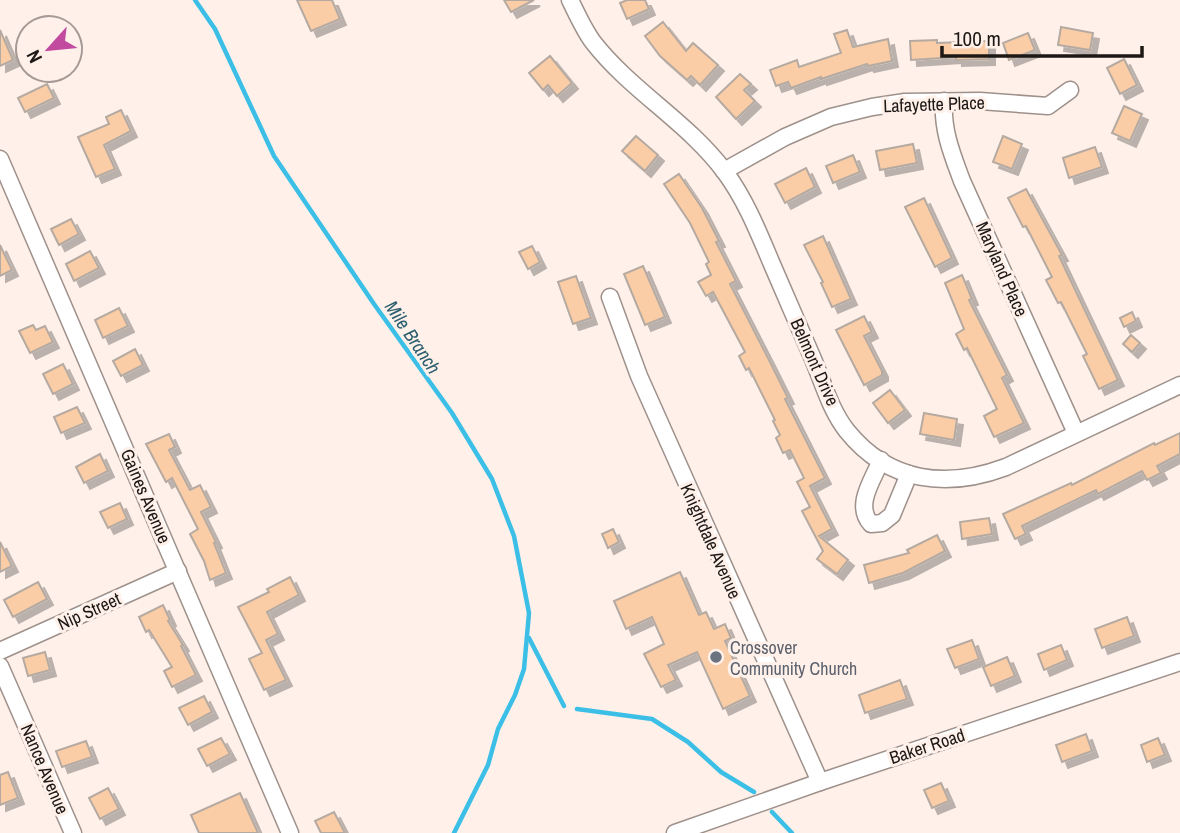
<svg xmlns="http://www.w3.org/2000/svg" width="1180" height="833" font-family="'Archivo Narrow',sans-serif">
	<defs>
		<filter id="shadow"><feDropShadow dx="6" dy="6" stdDeviation="0" flood-color="#0004"/></filter>
	</defs>
	<rect width="100%" height="100%" fill="#fff1ea"/>
	<g fill="none" stroke-linecap="round" stroke-linejoin="round">
		<g stroke="#3cbfe6" stroke-width="4.5">
			<path d="M195,0L215,29L274,156L374,304L452,413L492,479L514,536L529,613L524,669L515,695L498,729L488,765L454,833"/>
			<path d="M529,638L564,706"/>
			<path d="M577,709L652,719L688,742L721,772L754,792"/>
			<path d="M772,812L792,833"/>
		</g>
	</g>
	<g fill="#fbcda6" stroke="#b5aaa1" stroke-width="2" filter="url(#shadow)">
		<path d="M297,0H332L340,19L311,31Z"/>
		<path d="M504,0H534L511,12Z"/>
		<path d="M627,0H645L649,9L627,19L620,3Z"/>
		<path d="M663,22L686,51L693,43L718,65L700,85L691,76L687,80L660,56L645,36Z"/>
		<path d="M1061,27L1093,33L1090,50L1058,45Z"/>
		<path d="M0,30L13,60L0,66Z"/>
		<path d="M847,30L853,47L888,39L892,61L868,66L867,64L821,79V77L791,88L788,82L776,86L770,70L797,60L799,67L841,53L834,34Z"/>
		<path d="M1028,33L1035,50L1009,60L1003,43Z"/>
		<path d="M937,40V43L989,41V59L956,60V57L911,60L910,41Z"/>
		<path d="M550,56L572,83L557,96L548,85L543,90L529,73Z"/>
		<path d="M1124,59L1137,85L1120,94L1107,68Z"/>
		<path d="M740,74L751,84L744,90L755,101L736,119L716,97Z"/>
		<path d="M47,84L54,98L25,112L18,98Z"/>
		<path d="M1124,106L1142,114L1130,141L1112,133Z"/>
		<path d="M121,110L131,131L104,145L115,169L96,177L78,137L109,124L106,117Z"/>
		<path d="M636,136L658,155L645,171L622,151Z"/>
		<path d="M1003,136L1022,144L1012,169L993,162Z"/>
		<path d="M913,144L917,163L880,170L876,151Z"/>
		<path d="M1095,147L1102,167L1069,178L1063,158Z"/>
		<path d="M853,155L860,172L833,183L826,166Z"/>
		<path d="M806,168L815,187L785,203L775,184Z"/>
		<path d="M679,174L702,208L719,241L716,242L736,281L730,284L768,358L788,398L785,399L825,478L810,486L832,529L819,536L848,560L837,574L817,559L823,551L802,511L810,507L797,482L804,478L790,450L783,453L776,438L780,435L773,421L775,420L749,368L746,370L739,356L745,352L713,292L706,296L698,282L711,275L706,264L709,262L690,223L664,184Z"/>
		<path d="M1026,189L1062,255L1059,256L1118,380L1099,389L1083,356L1087,354L1061,302L1058,303L1046,280L1052,277L1026,226L1023,227L1008,198Z"/>
		<path d="M924,198L952,258L935,267L905,207Z"/>
		<path d="M71,219L79,234L59,245L51,229Z"/>
		<path d="M823,236L851,299L832,307L821,283L823,282L804,245Z"/>
		<path d="M0,245L12,270L0,276Z"/>
		<path d="M532,246L540,262L528,269L519,252Z"/>
		<path d="M90,251L99,268L74,281L66,264Z"/>
		<path d="M643,266L665,317L645,325L624,274Z"/>
		<path d="M962,275L972,299L969,300L1007,375L1002,378L1024,423L994,437L984,416L997,409L967,348L964,350L956,334L964,329L945,283Z"/>
		<path d="M576,276L591,318L573,324L558,282Z"/>
		<path d="M119,308L128,326L103,338L95,320Z"/>
		<path d="M1132,312L1136,321L1124,327L1120,318Z"/>
		<path d="M864,316L872,332L864,336L882,371V375L864,385L836,330Z"/>
		<path d="M33,325L36,330L45,326L53,342L30,353L19,331Z"/>
		<path d="M1131,335L1140,343L1132,352L1123,344Z"/>
		<path d="M135,349L143,365L121,376L113,361Z"/>
		<path d="M63,364L73,384L53,394L43,374Z"/>
		<path d="M890,390L905,410L888,423L873,403Z"/>
		<path d="M77,407L85,423L61,433L54,417Z"/>
		<path d="M924,413L957,419L954,440L920,434Z"/>
		<path d="M1180,433V454L1157,466L1161,473L1147,480L1142,471L1098,494L1096,490L1022,526L1026,534L1015,539L1003,514L1071,483L1072,485L1154,443L1155,445Z"/>
		<path d="M169,434L175,447L169,450L190,490L200,485L211,507L201,512L216,542L214,543L226,573L210,580L204,561L190,534L198,529L172,478L166,482L146,444Z"/>
		<path d="M100,454L108,471L84,483L76,467Z"/>
		<path d="M120,503L127,519L108,528L100,512Z"/>
		<path d="M989,518L992,534L962,539L960,522Z"/>
		<path d="M613,529L619,542L608,548L602,534Z"/>
		<path d="M937,535L945,551L903,573L869,583L864,565L909,553L907,550Z"/>
		<path d="M0,542L12,566L0,572Z"/>
		<path d="M680,572L699,615L706,612L714,629L725,624L731,638L725,641L750,696L723,709L697,652L668,665L676,680L661,687L644,654L664,644L652,617L626,629L614,601Z"/>
		<path d="M290,577L299,595L267,612L278,634L266,640L286,680L264,690L249,659L262,653L238,607L269,592L267,589Z"/>
		<path d="M38,582L47,599L13,617L4,600Z"/>
		<path d="M163,605L170,620L168,621L183,645L181,646L196,675L172,687L164,671L172,667L149,630L146,632L139,617Z"/>
		<path d="M1127,617L1134,636L1102,648L1095,629Z"/>
		<path d="M972,640L979,659L955,668L947,649Z"/>
		<path d="M1061,645L1067,660L1044,670L1038,654Z"/>
		<path d="M45,652L50,670L28,676L23,658Z"/>
		<path d="M1007,657L1015,676L991,686L983,667Z"/>
		<path d="M900,680L907,699L865,713L859,695Z"/>
		<path d="M204,696L212,712L188,725L179,708Z"/>
		<path d="M1086,734L1092,751L1062,762L1056,745Z"/>
		<path d="M221,738L230,754L207,766L198,749Z"/>
		<path d="M1158,738L1165,755L1147,762L1141,745Z"/>
		<path d="M86,741L92,757L62,767L56,751Z"/>
		<path d="M8,772L18,798L0,805V775Z"/>
		<path d="M941,783L949,801L932,808L924,790Z"/>
		<path d="M108,788L119,809L100,819L89,798Z"/>
		<path d="M240,793L258,833H199L191,815Z"/>
		<path d="M334,812L345,833H321L315,821Z"/>
	</g>
	<g fill="none" stroke-linecap="round" stroke-linejoin="round">
		<defs>
			<g id="minor">
				<path d="M570,0C577,14 584,30 593,42C631,91 688,122 725,172C745,199 758,231 771,262C785,294 799,327 813,359C823,383 831,411 847,431C889,483 947,489 1006,467L1180,385"/>
				<path d="M944,101C942,130 952,154 962,181L1076,433"/>
				<path d="M0,159L290,833"/>
				<path d="M724,171L785,137L831,117L872,107L905,102L980,101L1048,106L1070,90"/>
				<path d="M610,297L639,376L820,782"/>
				<path d="M881,460C873,480 854,505 871,524L882,523L892,515L909,474"/>
				<path d="M0,651L178,571"/>
				<path d="M0,666L73,833"/>
				<path d="M675,833L820,782L1180,662"/>
			</g>
		</defs>
		<use href="#minor" stroke="#9e918b" stroke-width="19"/>
		<use href="#minor" stroke="#fff" stroke-width="16"/>
	</g>
	<circle fill="#6b7280" stroke="#fff1ea" stroke-width="2.5" cx="716" cy="657" r="7"/>
	<g text-anchor="middle" dominant-baseline="central" stroke-width="6" stroke-linejoin="round" paint-order="stroke">
		<g font-size="18" fill="#1d1815" stroke="#fff1ea">
			<text transform="translate(934 104) rotate(-2)">Lafayette Place</text>
			<text transform="translate(1002 269) rotate(66)">Maryland Place</text>
			<text transform="translate(815 362) rotate(66)">Belmont Drive</text>
			<text transform="translate(146 496) rotate(67)">Gaines Avenue</text>
			<text transform="translate(711 541) rotate(66)">Knightdale Avenue</text>
			<text transform="translate(89 611) rotate(-24)">Nip Street</text>
			<text transform="translate(927 746) rotate(-18)">Baker Road</text>
			<text transform="translate(45 769) rotate(67)">Nance Avenue</text>
		</g>
		<g font-size="18" fill="#5b616d" stroke="#fff1ea" text-anchor="start">
			<text x="730" y="647">Crossover<tspan x="730" dy="21">Community Church</tspan></text>
		</g>
		<g font-size="19" font-style="italic" fill="#2c5f70" stroke="#fff1ea">
			<text transform="translate(413 337) rotate(56)">Mile Branch</text>
		</g>
	</g>
	<g transform="translate(49 49) rotate(243)"><circle r="33" fill="#fff1ea" stroke="#a59a95" stroke-width="2"/>
	<path d="M0-5L12 26L0 18L-12 26Z" fill="#c24a9f"/>
	<text y="-10" font-size="19" font-weight="bold" text-anchor="middle" fill="#1d1815">N</text>
	</g>
	<path d="M942 46v10h200v-10" fill="none" stroke="#1d1815" stroke-width="3.5"/>
	<text x="953" y="46" font-size="21" fill="#1d1815" stroke="#fff1ea" stroke-width="5" paint-order="stroke">100 m</text>
</svg>
